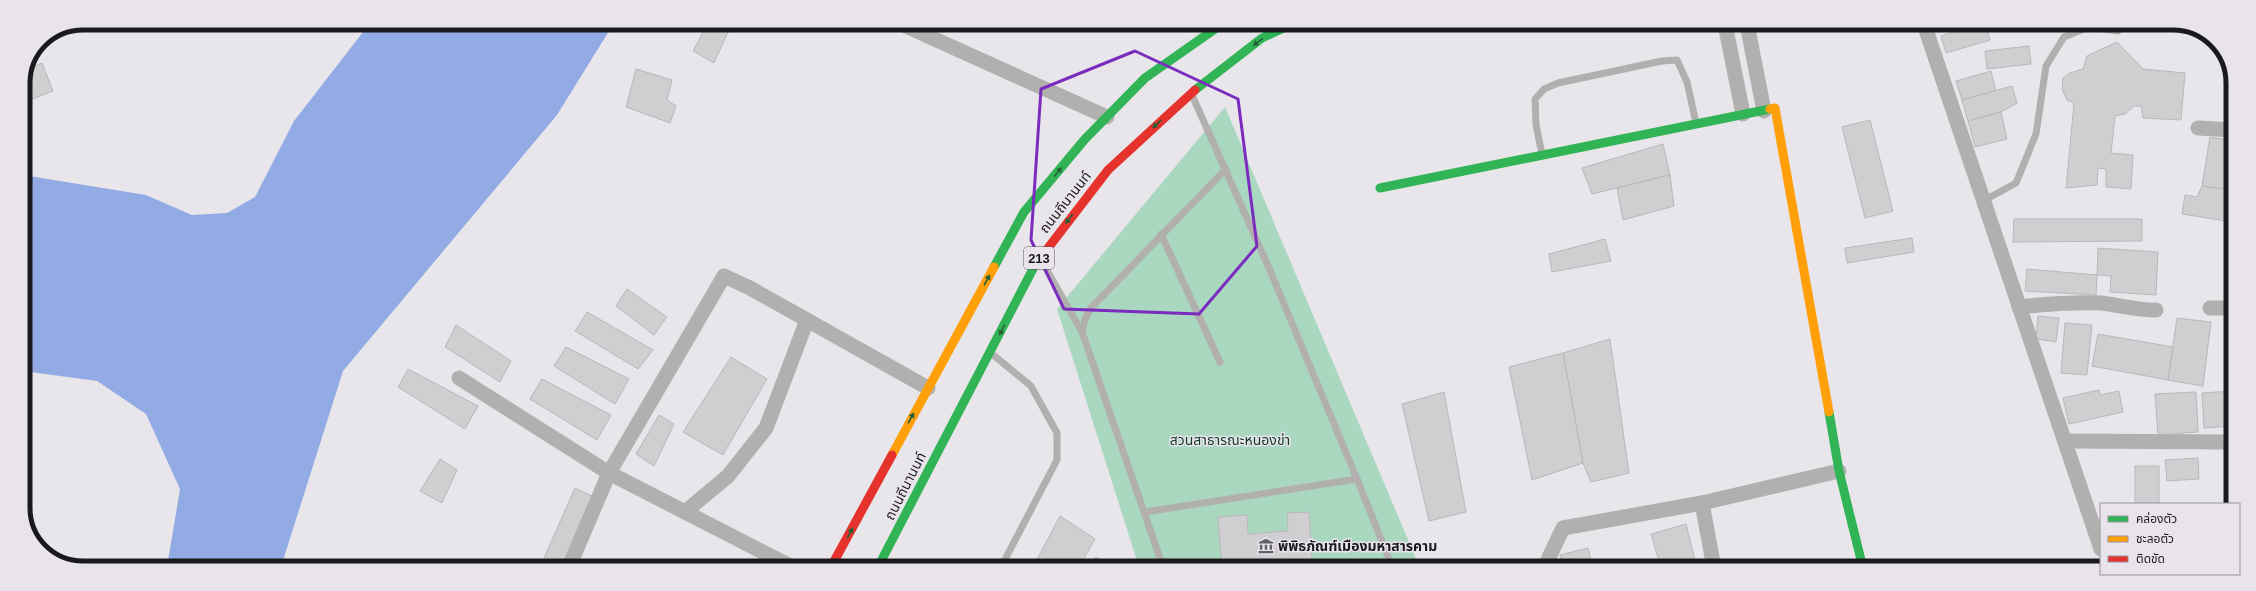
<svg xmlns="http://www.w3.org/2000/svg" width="2256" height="591" font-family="Helvetica,'Noto Sans Thai',sans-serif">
	<rect width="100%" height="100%" fill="#e8e6ea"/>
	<path fill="#aad7bf" d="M1225,107L1420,568L1139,567L1057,309Z"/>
	<path fill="#93abe4" d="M370,23H614L557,115L343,371L281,567H167L180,489L146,414L97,381L23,371V175L146,195L192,215L227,213L255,197L294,121Z"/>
	<g fill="#d0ced1" stroke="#b9b7ba">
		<path d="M708,23H732L714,63L693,51Z"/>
		<path d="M1980,24H1985L1990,40L1946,53L1941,36Z"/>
		<path d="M2117,42L2143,69L2185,73L2181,120L2143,118L2141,106H2134L2125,114L2115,116L2111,153L2133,155L2131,189L2106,187V169L2098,168L2097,185L2066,188L2074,103L2067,100L2062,89L2063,78L2070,73L2083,69L2087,56Z"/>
		<path d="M2029,46L2031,64L1987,69L1985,51Z"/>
		<path d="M42,63L53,91L23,103V83L29,69Z"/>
		<path d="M636,69L672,80L667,100L676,106L670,123L626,107Z"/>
		<path d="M1991,71L1996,91L1962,100L1956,81Z"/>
		<path d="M2012,86L2017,103L2001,112L1968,121L1962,100Z"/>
		<path d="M2001,112L2007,139L1975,147L1968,121Z"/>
		<path d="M1870,120L1893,211L1865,218L1842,127Z"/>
		<path d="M2210,137L2233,141L2232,190L2202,186Z"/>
		<path d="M1663,144L1670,175L1592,194L1582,168Z"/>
		<path d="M1670,175L1674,206L1623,220L1617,188Z"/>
		<path d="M2202,186L2231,190L2226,221L2182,214L2185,195L2197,197Z"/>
		<path d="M2014,219H2142V241L2013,242Z"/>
		<path d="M1912,238L1914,252L1847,263L1845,248Z"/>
		<path d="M1605,239L1611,261L1552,272L1549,254Z"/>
		<path d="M2098,248L2158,252L2156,295L2110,292L2111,276L2097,275Z"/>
		<path d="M2027,269L2097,275L2096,295L2025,291Z"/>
		<path d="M627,289L667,317L654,335L616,306Z"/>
		<path d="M587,312L653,350L638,369L575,331Z"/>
		<path d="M2038,316L2059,318L2056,342L2036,339Z"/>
		<path d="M2177,318L2211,322L2203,386L2168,380Z"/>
		<path d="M2065,323L2092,325L2087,375L2061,373Z"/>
		<path d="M456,325L511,361L500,382L445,347Z"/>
		<path d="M2098,334L2173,347L2168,380L2092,366Z"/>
		<path d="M1610,339L1629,473L1591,482L1583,463L1563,353Z"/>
		<path d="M566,347L629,379L615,404L554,366Z"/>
		<path d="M1563,353L1583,463L1532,480L1509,367Z"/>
		<path d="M731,357L767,379L723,455L683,432Z"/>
		<path d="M408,369L478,406L465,429L398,387Z"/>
		<path d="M542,379L611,415L597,440L530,399Z"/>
		<path d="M2099,390L2100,395L2119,391L2123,412L2069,424L2063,398Z"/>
		<path d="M2232,391V426L2204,428L2202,393Z"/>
		<path d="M1444,392L1466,512L1429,521L1402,404Z"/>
		<path d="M2196,392L2198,432L2158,435L2155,394Z"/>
		<path d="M659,415L674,424L654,466L636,454Z"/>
		<path d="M2198,458L2199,479L2167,481L2165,460Z"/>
		<path d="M440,459L457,470L442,503L420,491Z"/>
		<rect x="2135" y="466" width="24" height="37"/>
		<path d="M575,488L598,499L564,567H540Z"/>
		<path d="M1309,512L1312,559L1222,566L1218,517L1247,515L1248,534L1288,531L1287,513Z"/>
		<path d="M1060,516L1095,539L1079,567H1033Z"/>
		<path d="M1686,524L1697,568H1661L1651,534Z"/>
		<path d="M1588,548L1593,568H1564L1560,555Z"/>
		<path d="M1096,557L1116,567H1090Z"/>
	</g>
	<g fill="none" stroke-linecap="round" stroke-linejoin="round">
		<g stroke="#b1b0af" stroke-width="7">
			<path d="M1542,154L1536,125L1535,99L1544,89L1558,83L1662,61L1677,60L1687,82L1696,123"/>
			<path d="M1983,201L2016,183L2036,134L2046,66L2064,37L2089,27L2118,31L2121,24"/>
			<path d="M1161,234L1220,362"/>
			<path d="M1041,260L1082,332"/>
			<path d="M992,354L1031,386L1057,433V460L1001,567"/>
			<path d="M1145,512L1357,479L1269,268L1192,95"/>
			<path d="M1163,567L1082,332L1085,319L1091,308L1226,169"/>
			<path d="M1351,568L1391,564L1357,479"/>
		</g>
		<g stroke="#b1b0af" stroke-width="15">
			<path d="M899,23L1107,117"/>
			<path d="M1725,24L1743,114"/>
			<path d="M1747,24L1764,111"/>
			<path d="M1924,24L2101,549"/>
			<path d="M2198,128L2233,130"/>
			<path d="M2019,307C2046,304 2073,302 2101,303C2119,305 2137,310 2156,310"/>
			<path d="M2210,308H2232"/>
			<path d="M459,378L609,473L685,512L728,476L766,428L807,320"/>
			<path d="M2065,441L2232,442"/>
			<path d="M1702,503L1714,568"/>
			<path d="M685,512L792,567"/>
			<path d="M569,567L609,473L724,276L750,288L928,388"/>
			<path d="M1544,568L1563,528L1702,503L1839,471"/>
		</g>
		<g stroke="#30b455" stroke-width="9">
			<path d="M1195,90L1262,38L1292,24"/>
			<path d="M1380,188L1770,109"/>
			<path d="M994,267L1024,212L1085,139L1145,78L1222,24"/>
			<path d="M1829,412L1839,471L1863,568"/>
			<path d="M878,567L1035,265"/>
		</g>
		<g stroke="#ff9f0a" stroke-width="9">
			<path d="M1770,109L1775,108L1829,412"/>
			<path d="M892,455L994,267"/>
		</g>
		<g stroke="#e5322d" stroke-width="9">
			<path d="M1035,265L1108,170L1195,90"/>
			<path d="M831,567L892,455"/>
		</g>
	</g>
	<defs><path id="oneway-solid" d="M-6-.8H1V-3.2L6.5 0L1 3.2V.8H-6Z"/></defs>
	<g fill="#245f36">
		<use href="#oneway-solid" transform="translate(1258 42) rotate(143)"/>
		<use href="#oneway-solid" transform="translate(1157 124) rotate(137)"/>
		<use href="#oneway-solid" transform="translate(1058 172) rotate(-50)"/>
		<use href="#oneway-solid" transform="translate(1069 219) rotate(128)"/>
		<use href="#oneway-solid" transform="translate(987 280) rotate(-61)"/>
		<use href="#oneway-solid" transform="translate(1002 330) rotate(117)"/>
		<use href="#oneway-solid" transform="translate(911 418) rotate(-61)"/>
		<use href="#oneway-solid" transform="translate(850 533) rotate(-62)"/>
	</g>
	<path fill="none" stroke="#7b2cbf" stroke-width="3" stroke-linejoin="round" d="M1135,51L1238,99L1257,246L1199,314L1064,309L1031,240L1041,89Z"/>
	<defs>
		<symbol id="museum-bare" viewBox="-9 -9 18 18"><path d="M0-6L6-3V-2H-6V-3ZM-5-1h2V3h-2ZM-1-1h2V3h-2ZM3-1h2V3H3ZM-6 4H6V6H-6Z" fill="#626164" stroke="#e9e4ec" stroke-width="2.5" paint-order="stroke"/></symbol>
	</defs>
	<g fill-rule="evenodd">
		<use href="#museum-bare" x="1255" y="535" width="22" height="22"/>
	</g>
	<g text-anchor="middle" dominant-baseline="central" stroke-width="3" stroke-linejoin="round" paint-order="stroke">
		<rect fill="#e9e4ec" stroke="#58565a" stroke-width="1" x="1024" y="247" width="30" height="22" rx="3"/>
		<g font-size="13" font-weight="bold" fill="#1a191c">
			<text x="1039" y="258">213</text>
		</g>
		<g font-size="14" fill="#1a191c" stroke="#e9e4ec">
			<text transform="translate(1065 202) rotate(-52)">ถนนถีนานนท์</text>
			<text transform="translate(905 486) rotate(-63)">ถนนถีนานนท์</text>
		</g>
		<g font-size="14" fill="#103c26" stroke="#e9e4ec">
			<text x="1230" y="440">สวนสาธารณะหนองข่า</text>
		</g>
		<g font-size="14" font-weight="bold" fill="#1a191c" stroke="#e9e4ec" text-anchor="start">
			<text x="1278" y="546">พิพิธภัณฑ์เมืองมหาสารคาม</text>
		</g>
	</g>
	<path d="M0 0H2256V591H0ZM83 30H2173A53 53 0 0 1 2226 83V508A53 53 0 0 1 2173 561H83A53 53 0 0 1 30 508V83A53 53 0 0 1 83 30Z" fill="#e9e4ec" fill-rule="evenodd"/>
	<path fill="none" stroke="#1a191c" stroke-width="5" d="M83 30H2173A53 53 0 0 1 2226 83V508A53 53 0 0 1 2173 561H83A53 53 0 0 1 30 508V83A53 53 0 0 1 83 30Z"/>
	<rect x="2100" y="503" width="140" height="72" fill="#e9e4ec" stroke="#969399"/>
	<rect x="2108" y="516" width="20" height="6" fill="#30b455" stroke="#969399"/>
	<text x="2136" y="523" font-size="12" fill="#1a191c">คล่องตัว</text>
	<rect x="2108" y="536" width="20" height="6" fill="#ff9f0a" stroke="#969399"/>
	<text x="2136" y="543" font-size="12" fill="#1a191c">ชะลอตัว</text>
	<rect x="2108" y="556" width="20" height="6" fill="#e5322d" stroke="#969399"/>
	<text x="2136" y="563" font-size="12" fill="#1a191c">ติดขัด</text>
</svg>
